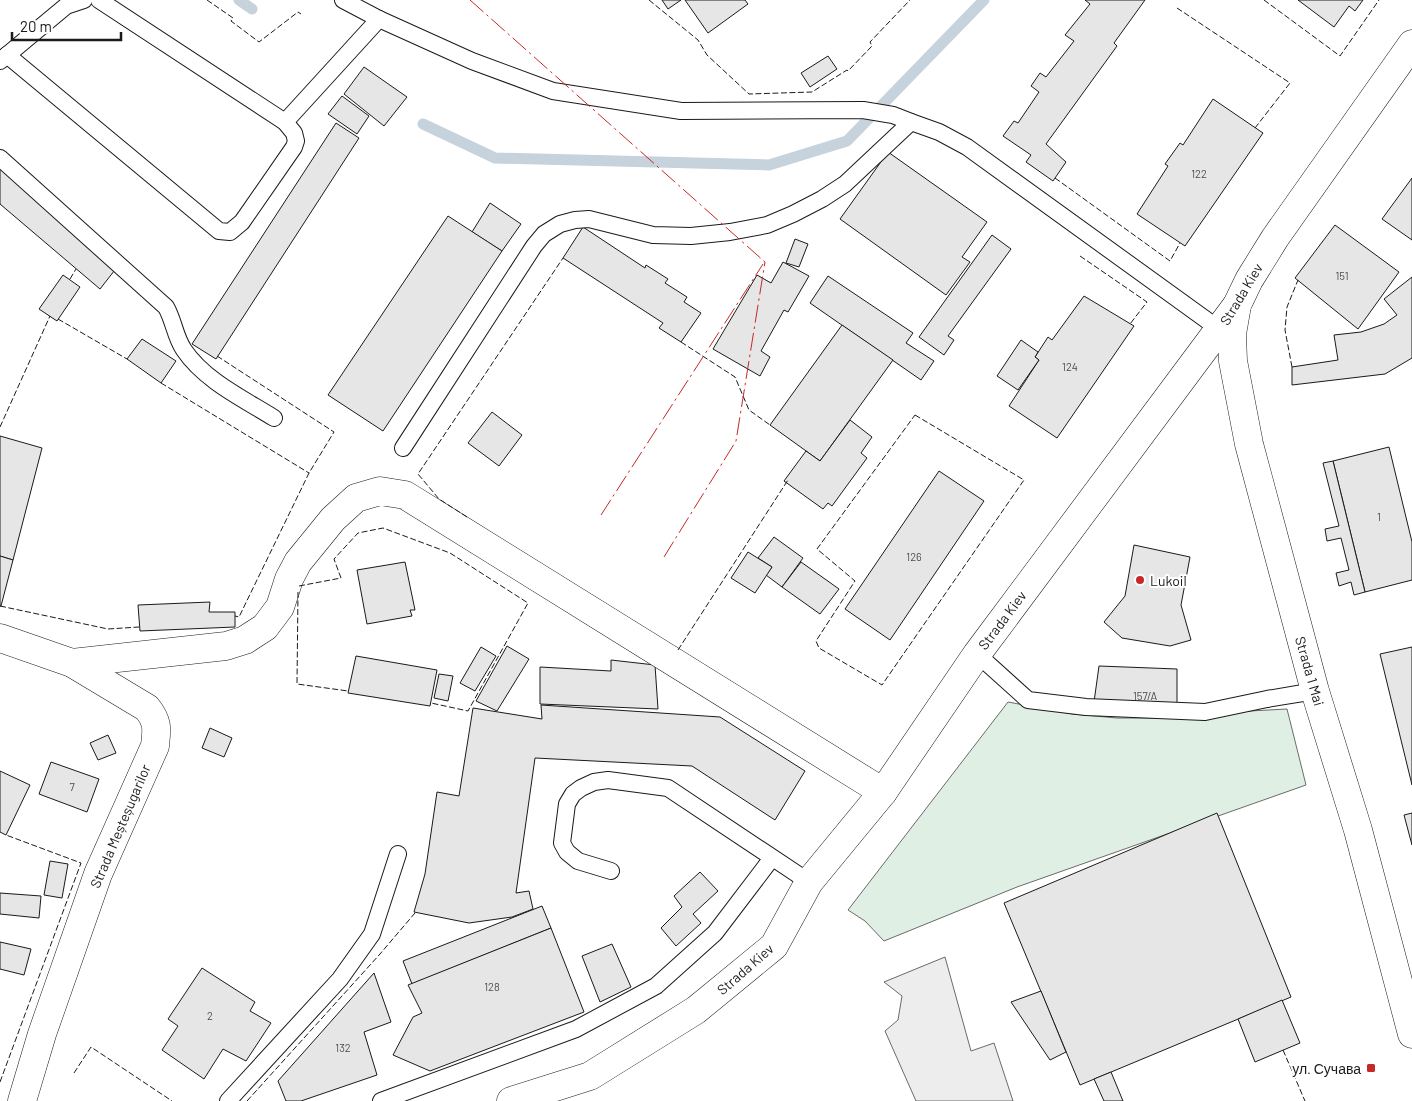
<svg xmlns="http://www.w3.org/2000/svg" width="1412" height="1101" font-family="Barlow,sans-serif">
	<rect width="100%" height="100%" fill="#fff"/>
	<path fill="#e0efe3" stroke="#6a6a6a" d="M1008,702L1072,714L1117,718H1172L1232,712L1287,709L1306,785L1017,887L884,941L865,921L848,910Z"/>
	<path fill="#ededed" stroke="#6a6a6a" d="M945,957L971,1051L994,1043L1013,1101H916L885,1031L898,1020L902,996L884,982Z"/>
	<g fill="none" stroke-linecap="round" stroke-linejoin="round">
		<g stroke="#c6d2dc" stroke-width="11">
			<path d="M239,0L252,9"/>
			<path d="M423,124L495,158L769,165L847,141L984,0"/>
		</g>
	</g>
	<g fill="#e6e6e6" stroke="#1a1a1a">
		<path d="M662,0H681L668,9Z"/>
		<path d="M685,0H745L748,4L708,33Z"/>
		<path d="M1085,0H1145L1114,43L1117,46L1046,144L1066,162L1053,181L1026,162L1031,155L1003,136L1014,121L1018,123L1039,92L1031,86L1040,73L1046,77L1074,41L1065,35L1090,4Z"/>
		<path d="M1298,0H1363L1355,11L1349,6L1334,27Z"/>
		<path d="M828,56L837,69L810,87L801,73Z"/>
		<path d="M364,67L407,97L384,126L344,94Z"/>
		<path d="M342,96L369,116L357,134L328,114Z"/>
		<path d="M1213,99L1263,133L1185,246L1137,214L1168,166L1165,164L1180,143L1183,145Z"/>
		<path d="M336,123L359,138L216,359L192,344Z"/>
		<path d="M888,152L987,222L962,257L970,262L946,295L840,219Z"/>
		<path d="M0,166L118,266L100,289L0,204Z"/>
		<path d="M1412,178V240L1382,219Z"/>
		<path d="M490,203L521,224L502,251L472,232Z"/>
		<path d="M448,216L502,251L383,431L328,395Z"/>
		<path d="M1335,225L1399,272L1358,329L1295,278Z"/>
		<path d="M583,227L645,268L646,265L668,279L665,283L687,297L684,302L701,313L681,342L659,328L663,323L563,258Z"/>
		<path d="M992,235L1011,249L948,336L954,340L944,355L919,337Z"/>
		<path d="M795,239L808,244L799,267L786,263Z"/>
		<path d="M783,262L809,276L788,312L784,310L761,351L770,357L760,376L713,349L757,275L771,283Z"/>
		<path d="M63,275L80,287L57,321L39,309Z"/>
		<path d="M828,276L913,333L906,343L934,361L921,380L810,303Z"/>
		<path d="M1412,277V358L1385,374L1292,385V367L1338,360L1334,335L1361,332L1384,324L1397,315L1384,299Z"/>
		<path d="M1084,296L1134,326L1057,438L1009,406L1039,360L1035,357L1048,337L1052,340Z"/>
		<path d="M842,325L893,360L820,461L770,425Z"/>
		<path d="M142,339L176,361L161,383L127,359Z"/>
		<path d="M1021,340L1038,352L1035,357L1039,360L1018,390L997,376Z"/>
		<path d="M492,412L522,435L499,466L468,443Z"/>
		<path d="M850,420L872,437L861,453L867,458L832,506L828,503L823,509L784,481L806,451L820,461Z"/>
		<path d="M0,436L42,448L13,560L0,556Z"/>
		<path d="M1389,447L1412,542V580L1365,592L1333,461Z"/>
		<path d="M1333,461L1365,592L1354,595L1351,582L1339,586L1336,573L1349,570L1341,538L1327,541L1325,529L1339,526L1323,463Z"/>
		<path d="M939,471L984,501L890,640L845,609Z"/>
		<path d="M774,537L803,558L782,587L766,575L772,567L758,558Z"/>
		<path d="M1134,545L1190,557L1181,605L1191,640L1170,646L1122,638L1104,622L1125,596Z"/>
		<path d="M748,552L772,567L755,593L731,578Z"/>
		<path d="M0,556L13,560L1,606H0Z"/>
		<path d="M405,562L415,610H410L412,616L367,624L357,570Z"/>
		<path d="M801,562L839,589L820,614L782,587Z"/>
		<path d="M210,602L209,612H235V627L140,631L138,605Z"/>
		<path d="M507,646L529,659L497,711L476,701Z"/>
		<path d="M481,647L496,656L475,691L460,683Z"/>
		<path d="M1412,647V785L1380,654Z"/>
		<path d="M356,656L437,670L430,706L348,693Z"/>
		<path d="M611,660L655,665L658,709L540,704V667L611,671Z"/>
		<path d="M1099,666L1177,669V703L1094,702Z"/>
		<path d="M439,674L453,676L448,701L434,698Z"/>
		<path d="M541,705L720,717L805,771L775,820L692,766L535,758L516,893L529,891L533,909L512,917L469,923L414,912L425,874L437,792L459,796L473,708L542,719Z"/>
		<path d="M210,728L232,738L224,757L202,748Z"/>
		<path d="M108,735L116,753L98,760L90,743Z"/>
		<path d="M51,762L99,779L87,812L39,794Z"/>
		<path d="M0,771L30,785L6,835L0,832Z"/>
		<path d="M1217,813L1291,997L1080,1085L1004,903Z"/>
		<path d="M1412,813V845L1404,815Z"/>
		<path d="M50,861L68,864L62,898L44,895Z"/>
		<path d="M700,872L718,891L693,914L701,923L676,946L661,928L682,907L674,896Z"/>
		<path d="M0,893L41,896L39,918L0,914Z"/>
		<path d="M542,906L551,928L412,984L403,961Z"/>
		<path d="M551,928L584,1012L430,1071L393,1055L413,1017L422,1013L408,985Z"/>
		<path d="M0,942L31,949L24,975L0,969Z"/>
		<path d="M612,944L631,987L600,1002L582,956Z"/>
		<path d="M202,968L255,1002L250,1011L271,1023L246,1061L223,1049L204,1079L162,1050L178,1026L168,1019Z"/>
		<path d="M374,973L391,1022L364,1032L377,1075L301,1101H286L278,1081Z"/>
		<path d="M1041,991L1066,1052L1050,1060L1011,1002Z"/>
		<path d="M1282,1000L1300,1043L1255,1062L1238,1019Z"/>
		<path d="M1111,1072L1123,1101H1104L1094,1079Z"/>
	</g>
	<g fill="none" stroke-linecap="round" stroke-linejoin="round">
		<defs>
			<g id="lane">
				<path d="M343,0L379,19L472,61L553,91L681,111L863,110L893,115L911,122L939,132L967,147L1219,329"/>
				<path d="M7,55L219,231L230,232L242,222L294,147L296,141L294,133L285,122L99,0"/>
				<path d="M0,61L66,6L84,0"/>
				<path d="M285,122L379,19"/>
				<path d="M0,158L166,307C174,321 175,337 184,350C205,381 244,399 274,418"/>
				<path d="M403,448L534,246L544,234L560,224L575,220L589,219L653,235L691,236L730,232L767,225L793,214L822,199L845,184L911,122"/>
				<path d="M977,654L1028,700L1086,707L1205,712L1267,699L1315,691"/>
				<path d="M611,871L578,861L567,852L562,843L567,804L573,794L581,788L594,782L608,780L668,788L809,882"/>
				<path d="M228,1101L340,979L372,934L398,854"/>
				<path d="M381,1101L576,1029L656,986L715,933L772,858"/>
			</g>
			<g id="street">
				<path d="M0,638L72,663L147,708C158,722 157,728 155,746L98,874L42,1034L22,1101"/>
				<path d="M72,663L226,646L245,640L265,627L280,607L289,579L298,562L333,519L356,498L380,491L405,495L883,792"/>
				<path d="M511,1101L590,1076L696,1010L774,946L809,882L883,792L977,654L1237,305"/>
			</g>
			<path id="secondary" d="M1412,44L1275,238L1249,280L1237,305L1232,334L1233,361L1249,444L1315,691L1358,830L1412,1034"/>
		</defs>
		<use href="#lane" stroke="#1a1a1a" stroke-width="18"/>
		<use href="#street" stroke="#1a1a1a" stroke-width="29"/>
		<use href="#secondary" stroke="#1a1a1a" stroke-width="29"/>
		<use href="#lane" stroke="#fff" stroke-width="16"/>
		<use href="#street" stroke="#fff" stroke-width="28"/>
		<use href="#secondary" stroke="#fff" stroke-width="28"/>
		<g stroke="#1a1a1a" stroke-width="1" stroke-dasharray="6 2.5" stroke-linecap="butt">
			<path d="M207,0L233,18L231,21L259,42L298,12L301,14"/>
			<path d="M649,0L698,40L707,55L749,94L812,92L847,70L848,71L872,46L870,42L910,0"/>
			<path d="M1264,0L1340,56L1379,0"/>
			<path d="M1177,8L1290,83L1255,128"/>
			<path d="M1055,178L1170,261L1180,243"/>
			<path d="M1080,256L1147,302L1130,324"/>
			<path d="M70,279L76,269"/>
			<path d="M58,319L127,359"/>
			<path d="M681,342L735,377L749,410L770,425"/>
			<path d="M217,356L334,432L309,473L239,617L235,616"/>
			<path d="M1292,367L1285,330L1287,307L1298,280"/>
			<path d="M161,383L309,473"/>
			<path d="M915,415L1024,480L882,685L819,648L816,641L855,581L817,549Z"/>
			<path d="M0,427L50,316"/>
			<path d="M467,517L439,499L418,474L563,258"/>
			<path d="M299,586L341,578L334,559L358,533L383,528L450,553L528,603L468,711L431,703"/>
			<path d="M298,592L297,684L348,691"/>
			<path d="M0,606L108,629L139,627"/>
			<path d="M678,650L788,480"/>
			<path d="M1283,1050L1305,1101"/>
			<path d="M74,1073L91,1047L172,1101"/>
			<path d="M0,1082L81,863L6,835"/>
			<path d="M247,1101L380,954L415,913"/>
		</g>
		<g stroke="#c62828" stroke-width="1" stroke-dasharray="18 4 2.5 4" stroke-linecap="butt">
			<path d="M470,0L765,262"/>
			<path d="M601,515L763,264"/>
			<path d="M664,557L736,441L765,262"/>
		</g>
	</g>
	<g fill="#c62828" stroke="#fff" stroke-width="2">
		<circle cx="1140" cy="580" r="5"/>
		<rect x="1366" y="1063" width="10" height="10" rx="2.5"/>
	</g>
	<g text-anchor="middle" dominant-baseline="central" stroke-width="4" stroke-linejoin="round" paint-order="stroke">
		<g font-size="11" fill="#4d4d4d">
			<text x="1199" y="173">122</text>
			<text x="1342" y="275">151</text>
			<text x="1070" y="366">124</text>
			<text x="1379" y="516">1</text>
			<text x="914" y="556">126</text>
			<text x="1145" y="695">157/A</text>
			<text x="72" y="786">7</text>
			<text x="492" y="986">128</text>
			<text x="210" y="1015">2</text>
			<text x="343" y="1047">132</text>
		</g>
		<g font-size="14" fill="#1a1a1a" stroke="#fff">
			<text transform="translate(1241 294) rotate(-59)">Strada Kiev</text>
			<text transform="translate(1002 620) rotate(-53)">Strada Kiev</text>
			<text transform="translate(1310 671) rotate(74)">Strada 1 Mai</text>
			<text transform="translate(120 826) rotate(-67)">Strada Meșteșugarilor</text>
			<text transform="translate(745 969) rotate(-41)">Strada Kiev</text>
		</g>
		<g font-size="14" fill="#1a1a1a" stroke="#fff" text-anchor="start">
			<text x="1150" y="580">Lukoil</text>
			<text x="1361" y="1068" text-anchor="end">ул. Сучава</text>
		</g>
	</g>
	<path d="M12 32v8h109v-8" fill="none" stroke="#1a1a1a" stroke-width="2.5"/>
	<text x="20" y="32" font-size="15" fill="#1a1a1a" stroke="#ffffff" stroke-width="4" paint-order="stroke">20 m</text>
</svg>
